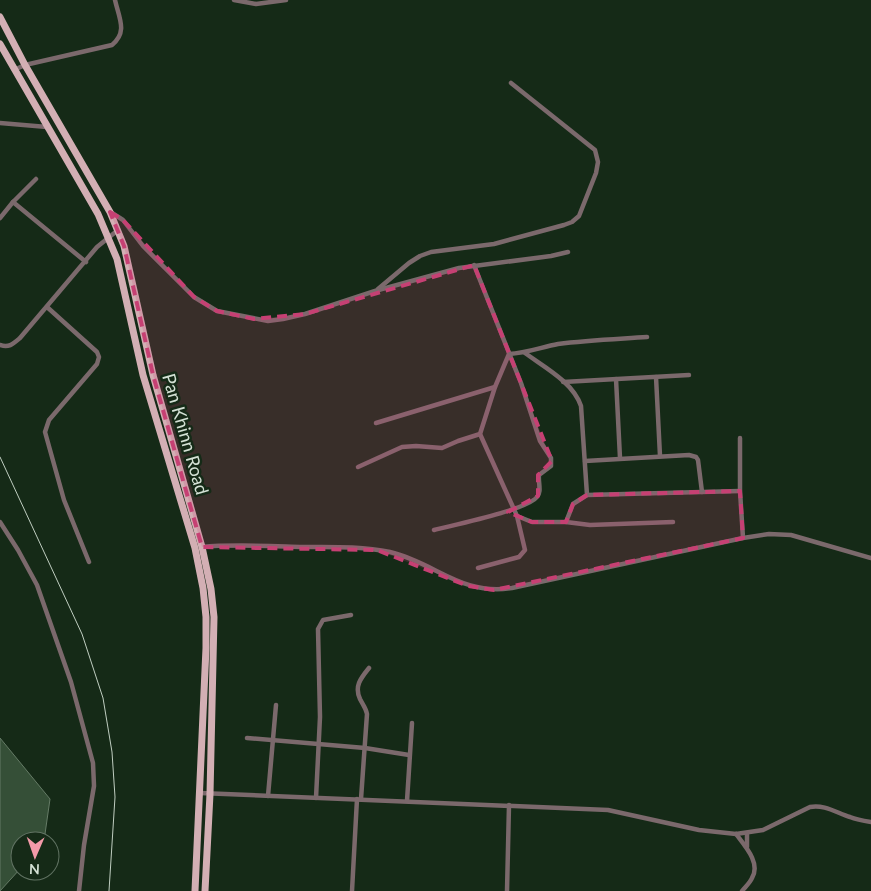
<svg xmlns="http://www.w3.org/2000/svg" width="871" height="891" font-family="Lato,sans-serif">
	<rect width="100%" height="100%" fill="#152a17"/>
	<path fill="#354f37" stroke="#657b66" d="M0,738L50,799L44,841H20V869L0,891Z"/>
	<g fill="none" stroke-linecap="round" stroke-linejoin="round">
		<g stroke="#7b696c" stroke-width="4.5">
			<path d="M234,0L256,4L286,0"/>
			<path d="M14,70L25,65L112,45C128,32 119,18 115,0"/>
			<path d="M0,123L47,127"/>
			<path d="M13,202L86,262"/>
			<path d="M112,213L123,220L143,246L194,297L217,311L268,321L283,319L305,314L375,291L459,268L551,256L568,252"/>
			<path d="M0,218L13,202L36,179"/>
			<path d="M378,289L409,263L420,256L431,252L494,244L564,225L572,222L579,216L596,173L598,162L595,150L511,83"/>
			<path d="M47,307L97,352L99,357L97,364L49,420L45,432L64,500L89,562"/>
			<path d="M0,345C9,348 13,344 20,338L97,247L118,230"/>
			<path d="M525,353C544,367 573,382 581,406L587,495L573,504L566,522"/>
			<path d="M656,377L660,456"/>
			<path d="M616,379L620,458"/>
			<path d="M563,382L689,375"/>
			<path d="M376,423L495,387"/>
			<path d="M740,438V491L743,538"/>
			<path d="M585,461L689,455L696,457L698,460L702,492"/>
			<path d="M358,467L402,447L416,446L442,448L458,441L480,434"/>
			<path d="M587,495L740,491"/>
			<path d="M517,516L532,522H566L590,525L673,522"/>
			<path d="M0,522L18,550L37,585L71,682L93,763L94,786L84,845L79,891"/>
			<path d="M434,530C453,525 527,510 537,497C542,492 538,482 539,475L551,466V458L540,441L521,383L474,265"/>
			<path d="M201,547C235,544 269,546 303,547C332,547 362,546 390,552C436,563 461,596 512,588L743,538L769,534L791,535L871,558"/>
			<path d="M478,568L519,557L525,550L517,516L480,434L495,387L509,354C526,353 542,347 558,344C588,340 618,339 647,337"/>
			<path d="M247,738L365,748L409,755"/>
			<path d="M200,793L608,810L699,830L736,834L763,830L810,807C824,804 837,813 850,817C857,820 864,821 871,822"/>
			<path d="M268,796L276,705"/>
			<path d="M316,798L320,717L318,629L323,620L351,615"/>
			<path d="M361,799L367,714C366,708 363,705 360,699C354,686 361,678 369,668"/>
			<path d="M407,801L412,723"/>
			<path d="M736,834C745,846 761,863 752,878C750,883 745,887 742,891"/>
			<path d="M747,847V834"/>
			<path d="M352,891L357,799"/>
			<path d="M507,891L509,805"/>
		</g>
		<g stroke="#d3afb4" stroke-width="7">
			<path d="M0,17L25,65L110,212L124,246L153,375L202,547L211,589L214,617L210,794L205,891"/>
			<path d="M0,44L98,214L117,259L143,375L195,548L203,588L206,617V648L195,891"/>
		</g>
		<path stroke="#c0cec1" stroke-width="1" d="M0,457L82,634L103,698L112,752L115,797L109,891"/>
	</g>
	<path fill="#c64073" fill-opacity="0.2" stroke="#c64073" stroke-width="4" stroke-dasharray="10 6" stroke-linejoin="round" d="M110,212L123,220L194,297L217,311L254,319L305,314L474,265L552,461L538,475V496L508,512L532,522H566L573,504L587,495L740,491L743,538L494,590L468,586L377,550L202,547L153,375L124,246Z"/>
	<g text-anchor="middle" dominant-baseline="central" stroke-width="5" stroke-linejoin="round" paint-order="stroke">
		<g font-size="18" fill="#d4e1d5" stroke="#152a17">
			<text transform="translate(186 434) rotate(74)">Pan Khinn Road</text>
		</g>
	</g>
	<g transform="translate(35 856) rotate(182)"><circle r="24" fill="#152a17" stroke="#617363"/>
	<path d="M0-4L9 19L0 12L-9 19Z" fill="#f39aa9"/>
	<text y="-8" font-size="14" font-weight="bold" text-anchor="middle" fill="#d4e1d5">N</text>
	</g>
</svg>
